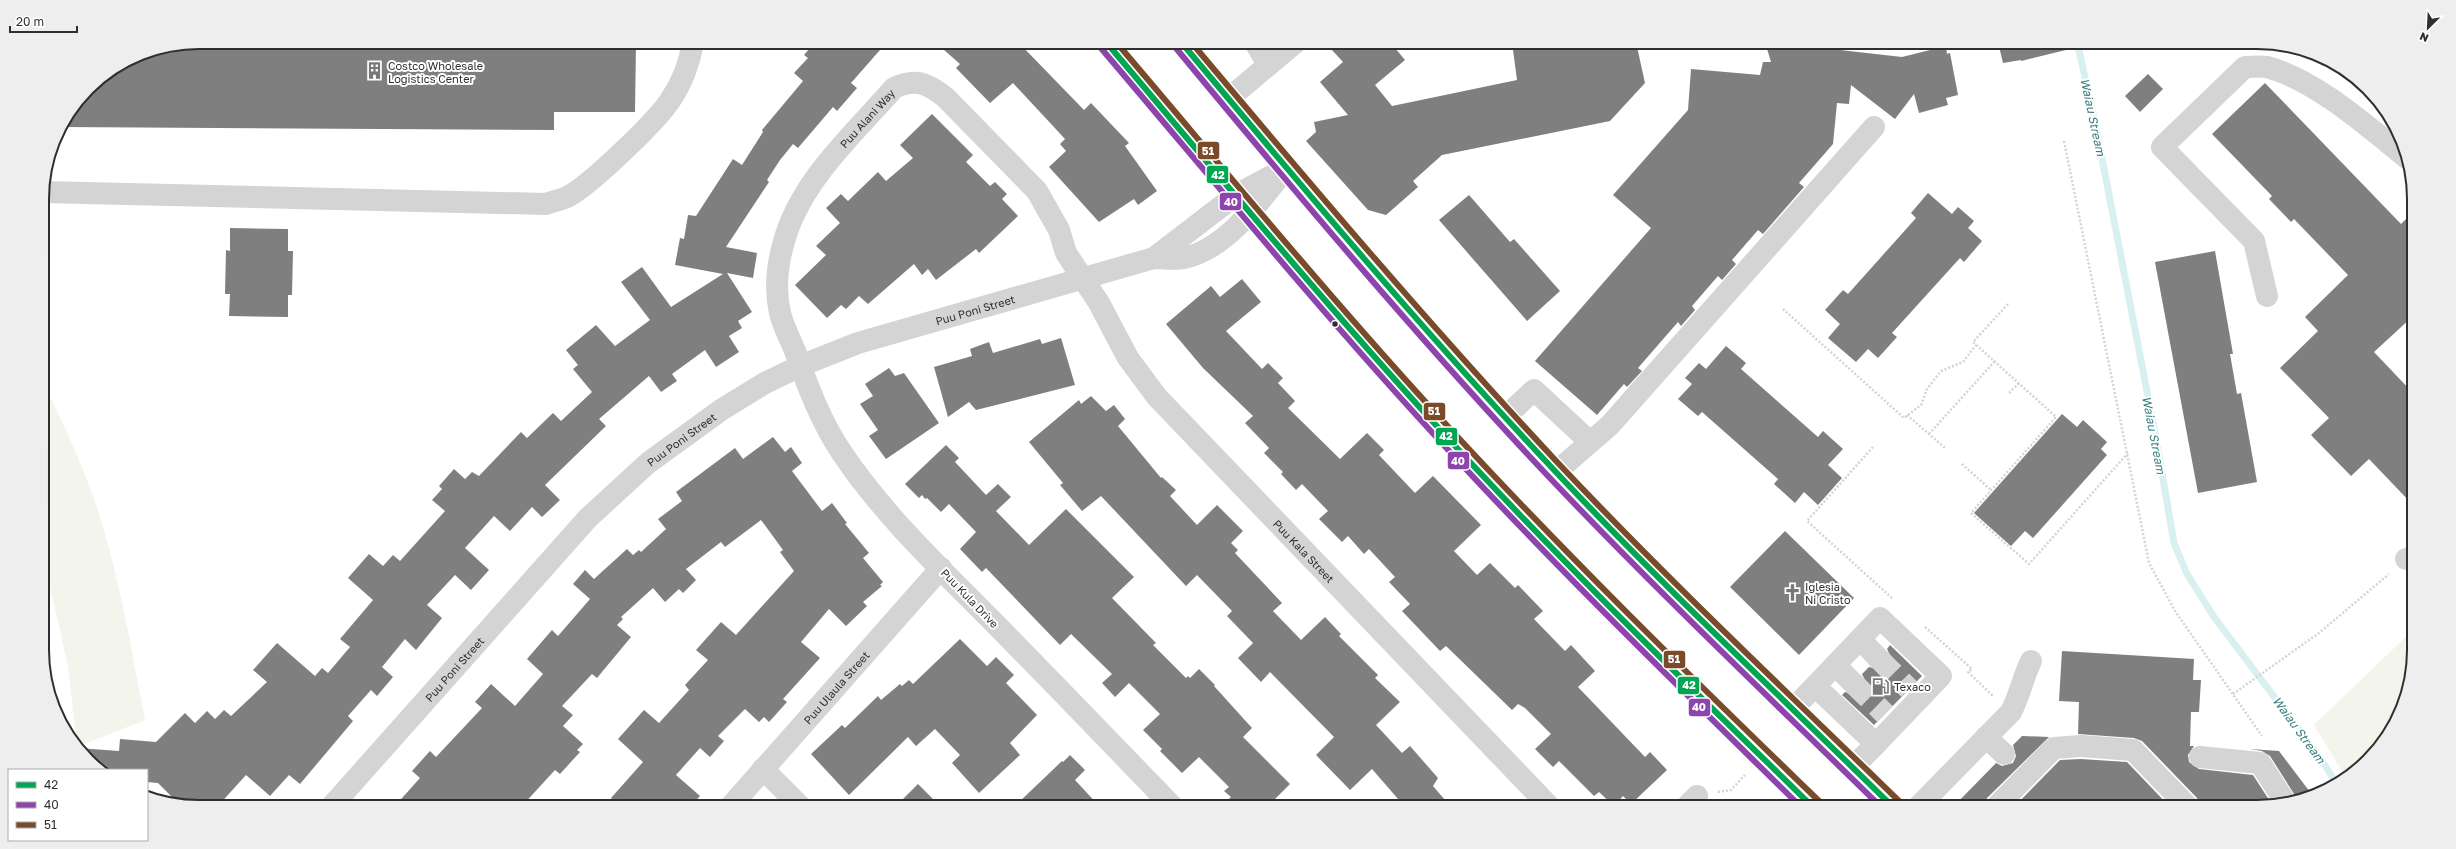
<svg xmlns="http://www.w3.org/2000/svg" width="2456" height="849" font-family="'Golos Text',sans-serif">
	<rect width="100%" height="100%" fill="#fff"/>
	<g fill="#f3f5ec">
		<path d="M43,383C70,435 94,491 109,548C124,605 134,663 145,720L77,747L68,666L44,561Z"/>
		<path d="M2414,629V650L2409,691L2388,737L2353,774L2346,778L2314,725Z"/>
	</g>
	<g fill="none" stroke-linecap="round" stroke-linejoin="round">
		<path stroke="#d9f0f1" stroke-width="7" d="M2077,42L2094,117L2156,438L2174,543L2187,574L2214,617L2319,756L2336,783"/>
	</g>
	<g fill="#7f7f7f">
		<path d="M199,42H636L635,112H554V130L62,127L88,88L139,54Z"/>
		<path d="M815,42H887L851,83L857,88L837,111L833,107L798,148L793,144L780,160L767,180L769,182L726,247L757,253L753,278L727,273L752,312L738,321L742,328L729,336L739,352L716,367L705,350L672,374L677,381L661,392L649,376L599,419L606,426L545,485L560,500L542,517L532,507L510,531L494,516L465,548L489,570L471,590L455,575L427,605L442,618L416,650L405,639L382,667L393,677L377,696L371,690L348,716L353,721L300,784L289,775L270,796L246,775L217,807L179,804L158,783L147,782V770H101L81,754L78,748L119,751L120,739L156,742L185,713L195,723L207,711L215,719L224,710L231,716L267,682L253,670L277,643L315,676L322,668L328,673L350,647L340,639L373,600L348,578L369,554L383,566L393,555L400,561L445,511L432,500L442,489L439,486L454,469L465,479L472,472L479,476L521,432L527,438L553,413L561,421L592,392L573,369L578,365L566,350L596,325L615,346L650,320L621,282L642,267L671,307L723,274L675,265L680,238L684,239L688,215L696,216L733,159L742,165L763,132L762,130L803,81L794,73L808,58L804,55Z"/>
		<path d="M935,42H1018L1084,110L1091,103L1129,143L1125,146L1157,191L1138,205L1134,199L1099,222L1049,167L1066,151L1060,144L1065,139L1053,126L1013,83L990,103L956,68L960,64Z"/>
		<path d="M1342,42H1390L1405,60L1375,85L1392,106L1517,80L1512,42H1636L1645,83L1610,121L1442,155L1413,181L1418,187L1386,215L1368,210L1306,141L1316,132L1314,122L1348,115L1320,82L1343,62L1332,50Z"/>
		<path d="M1765,42H1839L1840,50L1902,57L1946,46L1947,54L1950,53L1958,95L1946,98L1948,105L1919,113L1914,94L1895,119L1851,85L1849,104L1837,103L1833,144L1799,183L1804,187L1763,234L1758,230L1732,260L1736,264L1722,280L1718,276L1692,306L1695,310L1681,326L1678,322L1638,368L1642,371L1627,387L1624,384L1597,415L1535,361L1651,228L1613,195L1688,110L1691,69L1760,75L1763,62H1771Z"/>
		<path d="M1998,42H2065L2066,50L2021,61V60L2003,63Z"/>
		<path d="M2148,74L2163,89L2140,112L2125,96Z"/>
		<path d="M2265,83L2401,224L2411,214L2412,317L2374,352L2412,392L2413,505L2369,459L2351,476L2311,435L2329,418L2280,368L2318,331L2305,317L2348,275L2294,219L2291,222L2269,199L2272,196L2212,134Z"/>
		<path d="M932,114L973,155L966,162L990,186L995,182L1007,194L1002,199L1018,216L979,253L976,249L936,280L928,269L922,275L914,264L868,304L859,296L846,309L841,305L827,318L795,285L826,255L816,246L840,223L826,208L841,194L848,201L878,172L886,181L913,158L900,145Z"/>
		<path d="M1928,193L1952,214L1958,207L1974,221L1968,228L1982,241L1964,262L1960,258L1892,333L1897,337L1878,358L1868,349L1856,362L1828,338L1840,324L1825,310L1843,290L1848,294L1916,218L1911,213Z"/>
		<path d="M1469,195L1510,242L1514,239L1560,291L1527,321L1439,220Z"/>
		<path d="M230,228L288,229V251H293L292,295H288V317L229,316L230,294H225L226,250L230,251Z"/>
		<path d="M2215,251L2233,354H2230L2237,394L2241,393L2257,482L2198,493L2155,262Z"/>
		<path d="M1242,279L1261,302L1226,331L1262,369L1268,363L1283,378L1278,383L1295,401L1288,408L1340,459L1367,433L1384,450L1379,455L1415,493L1433,476L1481,525L1454,551L1477,575L1490,563L1515,588L1518,585L1543,611L1534,619L1565,651L1571,645L1595,671L1578,687L1645,757L1650,752L1667,770L1631,804L1623,796L1614,806L1599,792L1594,796L1559,761L1553,767L1535,749L1551,734L1525,708L1518,704L1512,710L1446,646L1440,651L1402,611L1410,604L1389,582L1395,577L1369,549L1364,554L1348,536L1342,542L1319,519L1328,511L1302,484L1296,490L1281,474L1283,472L1264,453L1269,448L1245,423L1253,416L1203,368L1166,324L1211,286L1220,297Z"/>
		<path d="M1061,338L1075,385L976,410L969,402L948,417L934,367L972,356L970,349L989,342L993,353L1040,339L1042,344Z"/>
		<path d="M1726,346L1746,363L1741,369L1818,437L1823,431L1843,449L1828,465L1842,478L1818,505L1804,492L1795,503L1774,484L1778,479L1702,412L1698,416L1678,399L1692,384L1685,378L1699,363L1706,369Z"/>
		<path d="M889,368L895,376L904,373L939,423L886,459L869,436L878,430L860,404L873,396L865,384Z"/>
		<path d="M1091,396L1106,411L1114,405L1125,419L1118,426L1161,478L1162,477L1176,490L1170,496L1197,525L1217,505L1243,531L1231,543L1238,550L1235,553L1282,603L1273,611L1301,640L1325,617L1341,634L1339,636L1378,675L1375,678L1400,702L1376,725L1402,753L1410,746L1438,778L1433,786L1451,807H1405L1372,769L1350,790L1316,755L1334,737L1270,672L1261,682L1238,658L1253,643L1227,616L1232,611L1197,575L1186,586L1101,496L1082,511L1060,485L1063,483L1029,442L1079,400L1081,404Z"/>
		<path d="M2062,414L2077,427L2083,420L2107,442L2101,449L2107,455L2033,538L2025,531L2011,546L1974,513Z"/>
		<path d="M773,437L785,452L791,447L802,463L792,471L822,511L832,503L847,523L845,524L869,553L863,558L883,582L880,585L882,586L863,602L867,606L846,626L829,609L801,642L820,658L783,699L787,702L769,722L764,717L759,722L745,709L718,736L724,741L710,757L700,748L676,775L700,796L690,807H621L611,798L643,762L618,739L644,710L659,723L689,690L685,685L708,660L696,650L721,622L736,635L794,571L780,552L783,550L761,520L725,547L721,542L686,569L696,580L683,593L679,589L665,602L653,588L621,617L623,619L617,625L631,637L597,678L592,674L562,706L573,715L563,726L583,744L577,750L580,752L560,774L555,770L521,807H394L420,778L412,771L430,751L436,757L482,708L475,702L491,684L515,706L543,674L527,659L552,630L558,636L590,599L573,584L585,570L594,579L627,549L633,555L639,550L641,552L666,529L658,519L682,501L676,492L735,448L743,459Z"/>
		<path d="M946,445L959,458L955,462L986,495L998,484L1011,497L996,511L1029,545L1066,509L1134,577L1112,598L1156,643L1153,645L1186,678L1188,676L1190,678L1199,669L1215,685L1214,686L1252,728L1243,737L1290,784L1267,807H1220L1231,797L1224,791L1229,787L1199,757L1182,773L1160,751L1162,749L1143,730L1160,714L1129,683L1115,697L1102,683L1112,674L1071,634L1060,645L986,568L982,572L960,549L976,532L949,504L941,512L927,498L925,499L922,495L919,498L905,484Z"/>
		<path d="M1785,531L1854,598L1799,655L1730,587Z"/>
		<path d="M960,639L987,666L996,657L1014,675L1006,683L1037,715L1010,743L1020,755L979,793L952,763L960,755L935,729L916,746L908,737L849,795L811,754L842,725L845,728L878,696L881,700L900,684L902,686L909,680L913,684Z"/>
		<path d="M1890,645L1922,676L1874,725L1842,695L1845,692L1856,695L1862,692L1865,680L1862,674L1869,667L1881,670L1887,667L1890,655L1887,649Z"/>
		<path d="M2062,651L2194,659L2193,680H2201L2199,712H2191L2190,746H2194L2188,755L2189,762L2199,769L2253,775L2273,806L2200,807L2197,798L2142,741L2134,738L2078,734L2079,702L2059,701Z"/>
		<path d="M2022,736L2049,737L1987,798L1984,807H1953L1996,763L2002,766L2013,763L2016,756L2013,745Z"/>
		<path d="M2250,749L2279,751L2313,796L2298,800L2270,756L2262,751Z"/>
		<path d="M1070,755L1085,770L1075,780L1100,807H1014L1062,761L1063,762Z"/>
		<path d="M2081,759L2127,762L2170,807H2014L2060,760Z"/>
		<path d="M918,784L941,807H895Z"/>
	</g>
	<g fill="none" stroke-linecap="round" stroke-linejoin="round">
		<g stroke="#d5d5d5" stroke-width="22" stroke-dasharray="22 11" stroke-linecap="butt">
			<path d="M1878,658L1909,689"/>
			<path d="M1853,683L1885,714"/>
		</g>
		<g stroke="#d4d4d4" stroke-width="2.5" stroke-dasharray="2 2" stroke-linecap="butt">
			<path d="M2064,141L2149,563L2175,611L2262,736"/>
			<path d="M2008,304L1973,342L2056,417L1971,513L2029,564L2128,453"/>
			<path d="M1783,309L1904,418L1921,405L1927,389L1941,371L1963,362L1976,345"/>
			<path d="M2009,393L2019,383"/>
			<path d="M1907,415L1945,448"/>
			<path d="M1929,434L1995,361"/>
			<path d="M1873,447L1807,521L1893,599"/>
			<path d="M1962,464L1991,490"/>
			<path d="M1925,627L1972,669L1968,672L1993,696"/>
			<path d="M2233,694L2319,633L2389,574"/>
			<path d="M1718,792L1731,790L1745,775"/>
		</g>
		<g stroke="#d4d4d4" stroke-width="22">
			<path d="M1255,42L1268,65"/>
			<path d="M1228,99L1296,42"/>
			<path d="M42,192L546,204C553,201 562,200 569,196C591,184 658,120 671,99C682,83 690,61 693,42"/>
			<path d="M1154,258L1236,195L1281,171"/>
			<path d="M2267,296L2254,241L2162,147L2245,67C2252,67 2260,66 2267,67C2316,80 2368,127 2408,159"/>
			<path d="M1505,417L1534,390L1590,442"/>
			<path d="M1556,472L1610,425L1874,127"/>
			<path d="M2406,559L2413,557"/>
			<path d="M1860,639L1878,658"/>
			<path d="M1835,665L1853,683"/>
			<path d="M1793,709L1880,618L1941,676L1876,744L1815,686"/>
			<path d="M1986,737L2004,754"/>
			<path d="M2200,757L2260,763L2286,803"/>
			<path d="M1853,767L1876,744"/>
			<path d="M763,769L801,807"/>
			<path id="s1" d="M331,807L588,518L648,463L721,410L765,383L800,366L858,343L1154,258C1163,258 1175,260 1184,258C1227,249 1261,200 1286,168"/>
			<path id="s2" d="M730,807L941,568"/>
			<path id="s3" d="M1173,807C1120,752 1066,696 1012,641C954,581 889,523 842,453C821,422 808,387 795,351C790,338 783,326 780,313C775,291 777,267 783,245C799,182 852,136 894,88C916,78 927,83 945,97L1037,191L1059,230L1066,253L1099,303L1128,358L1157,397L1550,807"/>
			<path d="M1686,807L1697,796"/>
			<path d="M1918,807L2011,712C2020,695 2023,677 2031,661"/>
			<path d="M1996,807L2054,748L2081,746L2133,750L2188,807"/>
		</g>
		<g stroke="#c7c7c7" stroke-width="22">
			<path d="M1106,42C1215,170 1321,299 1434,423C1555,556 1684,681 1813,807"/>
			<path d="M1181,42C1302,187 1424,332 1554,470C1663,586 1779,695 1893,807"/>
		</g>
		<defs>
			<g id="bus-1">
				<path d="M1106,42C1214,170 1321,299 1434,423C1555,556 1684,681 1813,807"/>
				<path d="M1181,42C1302,187 1424,332 1554,470C1663,586 1779,695 1893,807"/>
			</g>
			<g id="bus-2">
				<path d="M1100,47C1209,175 1315,305 1429,429C1548,560 1675,683 1801,807"/>
				<path d="M1175,47C1296,193 1418,338 1548,476C1656,590 1769,697 1881,807"/>
			</g>
			<g id="bus-3">
				<path d="M1116,42C1224,169 1330,298 1442,420C1563,552 1691,677 1819,801"/>
				<path d="M1191,42C1311,185 1431,327 1558,463C1668,580 1784,689 1899,801"/>
			</g>
		</defs>
		<use href="#bus-1" stroke="#fff" stroke-width="9"/>
		<use href="#bus-2" stroke="#fff" stroke-width="9"/>
		<use href="#bus-3" stroke="#fff" stroke-width="9"/>
		<use href="#bus-1" stroke="#00a651" stroke-width="6"/>
		<use href="#bus-2" stroke="#8e44ad" stroke-width="6"/>
		<use href="#bus-3" stroke="#7a4b2a" stroke-width="6"/>
	</g>
	<defs>
		<symbol id="building-bare" viewBox="-9 -9 18 18"><path d="M-4-6H4V6H1V3H-1V6H-4ZM-2.5-4.3h1.7v1.8h-1.7ZM.8-4.3h1.7v1.8H.8ZM-2.5-1h1.7V.8h-1.7ZM.8-1h1.7V.8H.8Z" fill="#787878" stroke="#fff" stroke-width="2.5" paint-order="stroke"/></symbol>
		<symbol id="church-bare" viewBox="-9 -9 18 18"><path d="M-1.2-6h2.4v3.5h3.3v2.4h-3.3V6h-2.4V-.1h-3.3v-2.4h3.3Z" fill="#787878" stroke="#fff" stroke-width="2.5" paint-order="stroke"/></symbol>
		<symbol id="fuel-bare" viewBox="-9 -9 18 18"><path d="M-5.5-6h7V0h2V4h1.3V-2.5L3-4.5l.8-.8L6-3V5H2.5V1h-1V6h-7ZM-4.2-4.7v3.2H.2V-4.7Z" fill="#787878" stroke="#fff" stroke-width="2.5" paint-order="stroke"/></symbol>
	</defs>
	<g fill-rule="evenodd">
		<use href="#building-bare" x="362" y="58" width="25" height="25"/>
		<use href="#church-bare" x="1780" y="580" width="25" height="25"/>
		<use href="#fuel-bare" x="1868" y="674" width="25" height="25"/>
	</g>
	<circle fill="#2f2f2f" stroke="#fff" stroke-width="1.5" cx="1335" cy="324" r="3.5"/>
	<g text-anchor="middle" dominant-baseline="central" stroke-width="4" stroke-linejoin="round" paint-order="stroke">
		<g font-size="11" fill="#2f2f2f" stroke="#fff" text-anchor="start">
			<text x="388" y="65">Costco Wholesale<tspan x="388" dy="13">Logistics Center</tspan></text>
			<text x="1805" y="586">Iglesia<tspan x="1805" dy="13">Ni Cristo</tspan></text>
			<text x="1894" y="686">Texaco</text>
		</g>
		<g font-size="11" fill="#2f2f2f" stroke="#fff">
			<text stroke="none"><textPath href="#s3" startOffset="861">Puu Alani Way</textPath></text>
			<text stroke="none"><textPath href="#s1" startOffset="833">Puu Poni Street</textPath></text>
			<text stroke="none"><textPath href="#s1" startOffset="509">Puu Poni Street</textPath></text>
			<text stroke="none"><textPath href="#s3" startOffset="1541">Puu Kala Street</textPath></text>
			<text transform="translate(970 598) rotate(46)">Puu Kula Drive</text>
			<text stroke="none"><textPath href="#s1" startOffset="185">Puu Poni Street</textPath></text>
			<text stroke="none"><textPath href="#s2" startOffset="160">Puu Ulaula Street</textPath></text>
		</g>
		<g font-size="12" font-style="italic" fill="#3a8182" stroke="#fff">
			<text transform="translate(2093 117) rotate(78)">Waiau Stream</text>
			<text transform="translate(2154 435) rotate(79)">Waiau Stream</text>
			<text transform="translate(2299 730) rotate(54)">Waiau Stream</text>
		</g>
	</g>
	<path d="M0 0H2456V849H0ZM199 49H2257A150 150 0 0 1 2407 199V650A150 150 0 0 1 2257 800H199A150 150 0 0 1 49 650V199A150 150 0 0 1 199 49Z" fill="#eee" fill-rule="evenodd"/>
	<path fill="none" stroke="#2f2f2f" stroke-width="2" d="M199 49H2257A150 150 0 0 1 2407 199V650A150 150 0 0 1 2257 800H199A150 150 0 0 1 49 650V199A150 150 0 0 1 199 49Z"/>
	<g stroke="#fff" stroke-width="1.5">
		<rect x="1197" y="141" width="23" height="19" rx="4" fill="#7a4b2a"/>
		<rect x="1206" y="165" width="23" height="19" rx="4" fill="#00a651"/>
		<rect x="1219" y="192" width="23" height="19" rx="4" fill="#8e44ad"/>
		<rect x="1423" y="402" width="23" height="19" rx="4" fill="#7a4b2a"/>
		<rect x="1435" y="427" width="23" height="19" rx="4" fill="#00a651"/>
		<rect x="1447" y="451" width="23" height="19" rx="4" fill="#8e44ad"/>
		<rect x="1663" y="650" width="23" height="19" rx="4" fill="#7a4b2a"/>
		<rect x="1677" y="676" width="23" height="19" rx="4" fill="#00a651"/>
		<rect x="1688" y="698" width="23" height="19" rx="4" fill="#8e44ad"/>
	</g>
	<g font-size="11" text-anchor="middle" font-weight="bold" fill="#fff">
		<text x="1208" y="155">51</text>
		<text x="1218" y="179">42</text>
		<text x="1231" y="206">40</text>
		<text x="1434" y="415">51</text>
		<text x="1446" y="440">42</text>
		<text x="1458" y="465">40</text>
		<text x="1674" y="663">51</text>
		<text x="1689" y="689">42</text>
		<text x="1699" y="711">40</text>
	</g>
	<rect x="8" y="769" width="140" height="72" fill="#ffffff" stroke="#acacac"/>
	<rect x="16" y="782" width="20" height="6" fill="#00a651" stroke="#acacac"/>
	<text x="44" y="789" font-size="12" fill="#2f2f2f">42</text>
	<rect x="16" y="802" width="20" height="6" fill="#8e44ad" stroke="#acacac"/>
	<text x="44" y="809" font-size="12" fill="#2f2f2f">40</text>
	<rect x="16" y="822" width="20" height="6" fill="#7a4b2a" stroke="#acacac"/>
	<text x="44" y="829" font-size="12" fill="#2f2f2f">51</text>
	<g transform="translate(2428 28) rotate(204)" stroke="#ffffff" stroke-width="3" paint-order="stroke">
	<path d="M0-3L7 15L0 10L-7 15Z" fill="#2f2f2f"/>
	<text y="-6" font-size="11" font-weight="bold" text-anchor="middle" fill="#2f2f2f">N</text>
	</g>
	<path d="M10 26v6h67v-6" fill="none" stroke="#2f2f2f" stroke-width="2"/>
	<text x="16" y="26" font-size="12" fill="#2f2f2f" stroke="#ffffff" stroke-width="3" paint-order="stroke">20 m</text>
</svg>
